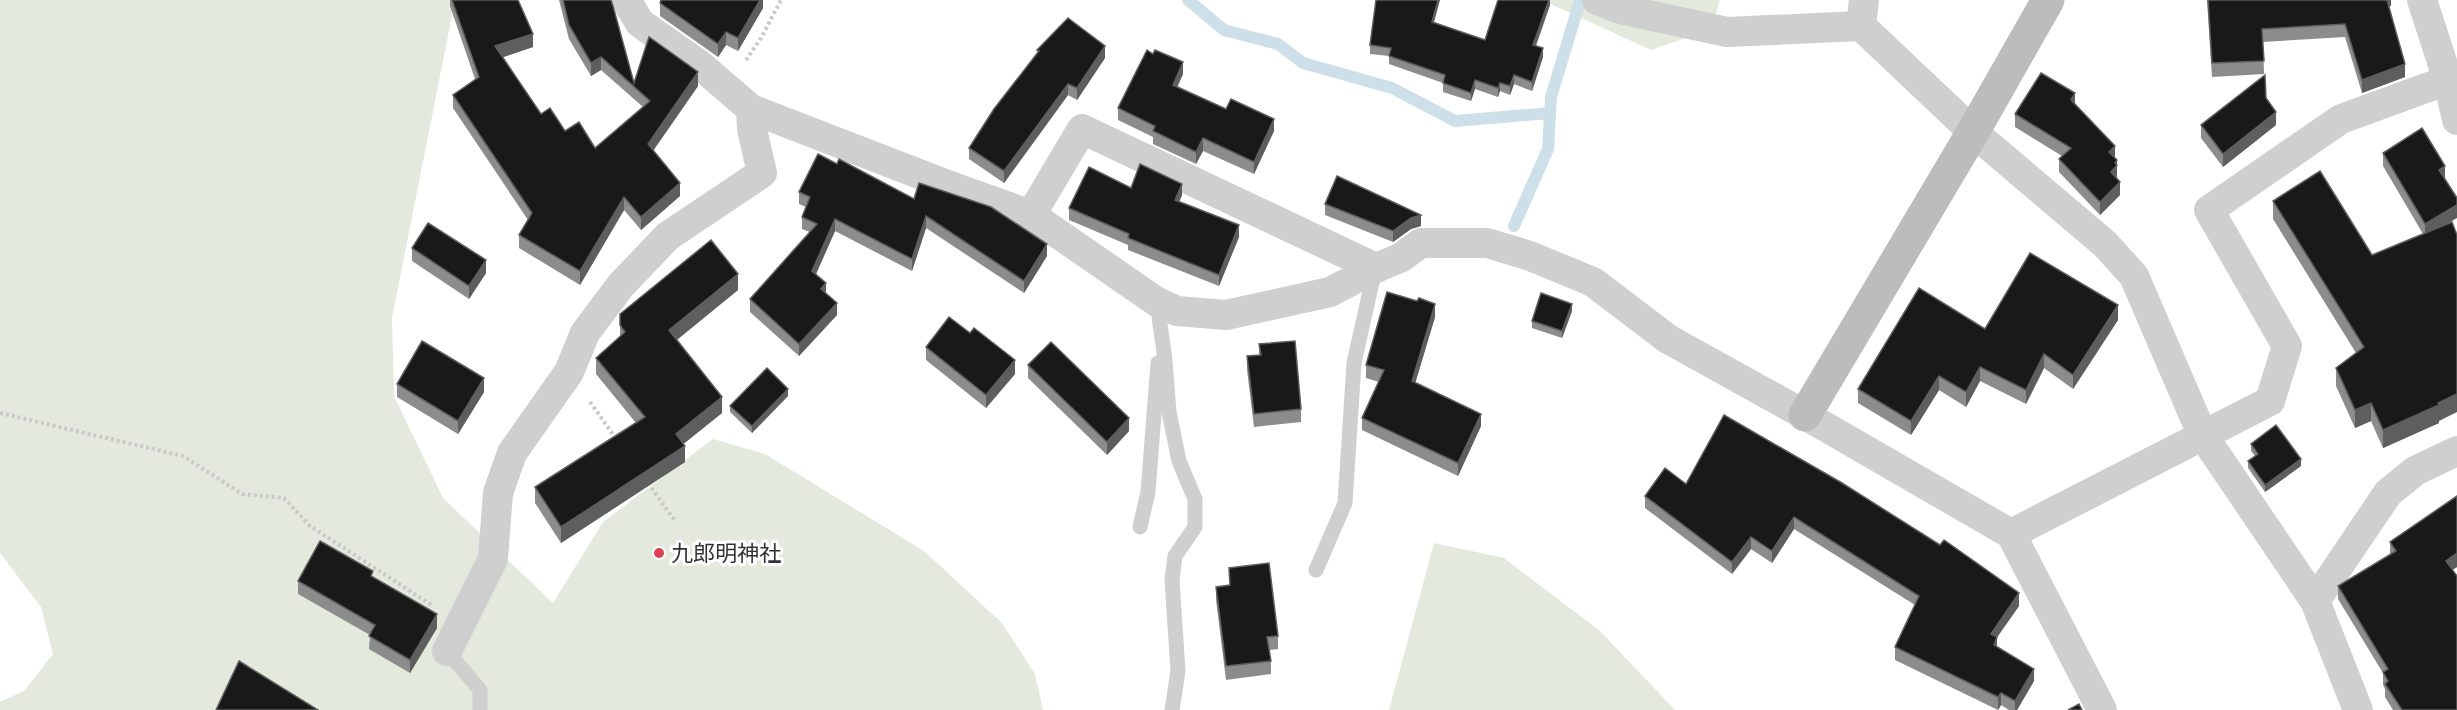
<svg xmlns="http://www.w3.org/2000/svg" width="2457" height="710" font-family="Signika,'Noto Sans JP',sans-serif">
	<rect width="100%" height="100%" fill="#fff"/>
	<g fill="#e3e9dc">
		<path d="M0,0H455L392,318L394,396L443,498L553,603L603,522L713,439L765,454L924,551L1002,623L1035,674L1043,710H0V702L24,691L53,654L41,607L0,553Z"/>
		<path d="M1542,0H1720L1711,29L1651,50Z"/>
		<path d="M1434,543L1504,558L1600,631L1675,710H1389Z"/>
	</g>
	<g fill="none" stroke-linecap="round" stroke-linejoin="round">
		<g stroke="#cde0ea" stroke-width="12">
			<path d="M1188,0L1224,30L1278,44L1303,63L1392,88L1455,121L1550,113"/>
			<path d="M1514,226L1548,149L1551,97L1579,4"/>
		</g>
		<g stroke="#c9c9c9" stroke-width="4" stroke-dasharray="3 3" stroke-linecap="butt">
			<path d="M746,60L761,38L781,0"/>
			<path d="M590,402L617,440"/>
			<path d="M0,413L183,456L242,494L284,498L310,526L433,606"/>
			<path d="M648,483L675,521"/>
		</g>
		<g stroke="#cfcfcf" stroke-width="15">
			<path d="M1157,302L1165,360L1169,412L1179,461L1195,499V527L1175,556L1172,580L1178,671L1172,710"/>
			<path d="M1140,527L1148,492L1158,363"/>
			<path d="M1316,570L1345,503L1354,363L1375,269"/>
			<path d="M447,651L480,690V710"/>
		</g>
		<g stroke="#cfcfcf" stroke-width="30">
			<path d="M626,0L640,23L700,65L751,109L945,184L1031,215L1157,302L1177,311L1226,315L1330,292L1376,268L1400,258L1421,243H1487L1530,256L1593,282L1668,339L1805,415L2011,534L2102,710"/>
			<path d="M1597,0L1620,9L1727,32L1861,26L1973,132L2105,244L2134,276L2202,434L2315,601L2358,710"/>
			<path d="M2422,0L2448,80L2457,120"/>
			<path d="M1861,26L1864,0"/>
			<path d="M1031,215L1082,129L1376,268"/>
			<path d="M2011,534L2270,401L2287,346L2209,210L2341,119L2448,80"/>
			<path d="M2315,601L2388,493L2415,471L2457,451"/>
			<path d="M447,651L493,559L498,493L512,453L569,372L585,333L621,285L668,236L762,173L752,129L751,109"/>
		</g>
		<path stroke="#bcbcbc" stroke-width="33" d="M1805,415L1973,132L2048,0"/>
	</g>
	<g fill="#8c8c8c">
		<path d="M450,0H518L533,47L503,57L541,114L565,131L595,148L643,107L601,70L591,76L569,39L559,0H611L634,83L698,86L653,151L680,196L641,230L624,210L580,285L519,248V235L528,220L453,108V95L475,79L450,6Z"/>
		<path d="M763,0V8L738,51L726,45L718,57L660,16V3Z"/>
		<path d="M1550,0V5L1536,46L1543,57L1532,91L1514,84L1510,95L1500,91L1498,97L1475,89L1471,101L1443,92V83L1389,64V56L1370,54V45L1434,22L1485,40Z"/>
		<path d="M2207,0H2391V6H2389L2405,77L2362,93L2345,37L2263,42L2264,74L2212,77Z"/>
		<path d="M1037,50L1105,58L1077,100L1068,95L1004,183L969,159V148L1037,53Z"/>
		<path d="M1183,74L1177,87L1274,131L1254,174L1203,151L1196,164L1153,144V137L1118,120V108Z"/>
		<path d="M2266,98L2276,125L2223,167L2201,138V125Z"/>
		<path d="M2075,105L2117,160V178L2120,195L2100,215L2059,172V159L2062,156L2015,127V114Z"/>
		<path d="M2383,153L2445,179L2439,423L2383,448L2371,421L2355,428L2336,386V368L2356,353L2273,219V201L2372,255L2423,234L2383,166Z"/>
		<path d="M837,164L914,199L1047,256L1024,293L926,228L912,271L835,231L816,274L837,315L799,356L750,312V299L810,232L802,229V217L806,207L799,204V192Z"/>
		<path d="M1131,188L1182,195L1179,202L1239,237L1219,286L1128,250V245L1069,220V208Z"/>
		<path d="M1325,204L1421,226L1411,229L1393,242L1325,215Z"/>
		<path d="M412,248L486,273L469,299L412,261Z"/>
		<path d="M738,290L677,340L722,413L683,444L685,462L561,543L535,503V487L636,423L596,374V358L620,337V314Z"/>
		<path d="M1572,311L1562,338L1532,328V321Z"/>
		<path d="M1435,317L1415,383L1481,426L1458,476L1362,430V418L1379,382L1366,378V365Z"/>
		<path d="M2118,320L2073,389L2044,368L2026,404L1980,381L1966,407L1939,390L1911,435L1858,403V389L1985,329Z"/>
		<path d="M1259,344L1301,409V422L1254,427L1247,370V356L1259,355Z"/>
		<path d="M926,347L1015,374L986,408L926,360Z"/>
		<path d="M1028,365L1129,431L1107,455L1028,378Z"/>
		<path d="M397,384L484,392L458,434L397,397Z"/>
		<path d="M788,396L752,433L730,412V406Z"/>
		<path d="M1724,415L2019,606L1997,637V647L2034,681L2017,710H2009L2001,705L1998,710L1895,660V647L1915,605L1794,529L1772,563L1751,549L1732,574L1645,508V496L1686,484Z"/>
		<path d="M2251,444L2301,466L2265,492L2248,468V461L2255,456L2251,451Z"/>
		<path d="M2390,542L2457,567L2452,570L2457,710H2393L2385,697V689L2383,685V673L2338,599V586L2390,555Z"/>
		<path d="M1229,568L1278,636V649L1269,650L1271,661V674L1226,680L1216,600V587L1229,585Z"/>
		<path d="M373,577L437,628L410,673L369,649L370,635L298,594V581Z"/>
	</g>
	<g fill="#5e5e5e">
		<path d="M760,0H763V8L738,51V38Z"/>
		<path d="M1438,0H1440L1432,30V22Z"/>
		<path d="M1549,0H1550V5L1533,53V45Z"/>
		<path d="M2386,0H2391V6L2386,7Z"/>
		<path d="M726,32V45L718,57V44Z"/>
		<path d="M533,34V47L495,60V46Z"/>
		<path d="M1105,46V58L1077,100V88Z"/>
		<path d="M1543,48V57L1532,91V82Z"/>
		<path d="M601,57V70L591,76V63Z"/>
		<path d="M1183,62V74L1173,97V85Z"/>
		<path d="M2405,64V77L2362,93V80Z"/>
		<path d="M698,72V86L648,158V144Z"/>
		<path d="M1514,75V84L1510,95V86Z"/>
		<path d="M1475,80V89L1471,101V93Z"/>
		<path d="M1500,83V91L1498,97V88Z"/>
		<path d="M1068,84V95L1004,183V171Z"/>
		<path d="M2075,93V106L2071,100Z"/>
		<path d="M2276,112V125L2223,167V154Z"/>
		<path d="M1274,119V131L1254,174V162Z"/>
		<path d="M1203,138V151L1196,164V152Z"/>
		<path d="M2115,146V159L2109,152Z"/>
		<path d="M2117,160V178L2111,172L2115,163Z"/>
		<path d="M2445,166V179L2439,170Z"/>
		<path d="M2120,182V195L2100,215V202Z"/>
		<path d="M680,183V196L641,230V217Z"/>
		<path d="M1182,184V195L1175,212V200Z"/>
		<path d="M624,197V210L580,285V271Z"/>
		<path d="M2457,205V218L2425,237V224Z"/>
		<path d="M1421,215V226L1411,229L1393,242V231L1411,218Z"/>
		<path d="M926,216V228L912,271V259Z"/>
		<path d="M835,219V231L812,283V271Z"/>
		<path d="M1239,225V237L1219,286V275Z"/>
		<path d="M1047,244V256L1024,293V281Z"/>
		<path d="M486,260V273L469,299V286Z"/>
		<path d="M738,274V290L669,346V330Z"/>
		<path d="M826,283V295L821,289Z"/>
		<path d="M837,303V315L799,356V344Z"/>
		<path d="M1435,304V317L1412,394V381Z"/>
		<path d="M1572,304V311L1562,338V331Z"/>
		<path d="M2118,305V320L2073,389V375Z"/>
		<path d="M2044,354V368L2026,404V390Z"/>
		<path d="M1015,360V374L986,408V395Z"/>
		<path d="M1980,367V381L1966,407V392Z"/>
		<path d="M1939,376V390L1911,435V421Z"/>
		<path d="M484,378V392L458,434V421Z"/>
		<path d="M788,389V396L752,433V426Z"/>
		<path d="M2457,394V412L2439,421V423L2383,448V430Z"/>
		<path d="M722,397V413L676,450V434Z"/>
		<path d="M2371,403V421L2355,428V410Z"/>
		<path d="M1481,414V426L1458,476V463Z"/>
		<path d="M1129,418V431L1107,455V442Z"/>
		<path d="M685,446V462L561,543V527Z"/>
		<path d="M2301,459V466L2265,492V485Z"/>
		<path d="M1794,517V529L1772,563V551Z"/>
		<path d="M1751,537V549L1732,574V562Z"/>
		<path d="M2457,553V567L2446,574V561Z"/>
		<path d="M2019,593V606L1991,646V634Z"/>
		<path d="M437,614V628L410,673V660Z"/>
		<path d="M1997,637V650L1994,645Z"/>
		<path d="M2034,669V681L2017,710H2015V701Z"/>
		<path d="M2001,693V705L1998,710V697Z"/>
	</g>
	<g fill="#191919" stroke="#5e5e5e" stroke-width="1.5">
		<path d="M452,0H518L533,34L495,46L541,114L550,108L565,131L579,122L595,148L650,101L601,57L591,63L569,25L563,0H611L613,6L634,83L649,37L698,72L648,144L680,183L641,217L624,197L580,271L519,235L532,213L453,95L479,77Z"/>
		<path d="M661,0H760L738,38L726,32L718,44L660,3Z"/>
		<path d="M1376,0H1438L1432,22L1485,40L1498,0H1549L1533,45L1543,48L1532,82L1514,75L1510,86L1500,83L1498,88L1475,80L1471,93L1443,83L1445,75L1389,56L1391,48L1370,45Z"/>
		<path d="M2208,0H2387L2405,64L2362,80L2345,24L2262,29L2264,61L2212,63Z"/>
		<path d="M1068,18L1105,46L1077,88L1068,84L1004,171L969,148L994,109L1039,51L1037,50Z"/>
		<path d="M1147,50L1153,54L1155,50L1183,62L1173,85L1226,109L1231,99L1274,119L1254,162L1203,138L1196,152L1153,131L1155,126L1118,108Z"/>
		<path d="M2041,73L2075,93L2071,100L2115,146L2109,152L2117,160L2115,163L2117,165L2111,172L2120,182L2100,202L2059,159L2071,148L2015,114Z"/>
		<path d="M2265,75L2266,98L2276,112L2223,154L2201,125Z"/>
		<path d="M2422,128L2445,166L2439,170L2457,198V205L2425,224L2383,153Z"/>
		<path d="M818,154L837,164L839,159L914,199L919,183L991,207L1047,244L1024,281L926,216L912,259L835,219L812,271L826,283L821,289L837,303L799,344L750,299L817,224L802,217L810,197L799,192Z"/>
		<path d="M1140,164L1182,184L1175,200L1239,225L1219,275L1128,238L1129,234L1069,208L1089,167L1131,188Z"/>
		<path d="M2320,171L2372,255L2452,222L2457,235V394L2438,403L2439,405L2383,430L2371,403L2355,410L2336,368L2364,347L2273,201Z"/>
		<path d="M1337,176L1421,215L1411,218L1393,231L1325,204Z"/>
		<path d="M428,223L486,260L469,286L412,248Z"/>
		<path d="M711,240L738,274L669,330L722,397L676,434L685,446L561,527L535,487L645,417L596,358L625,332L620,325V314Z"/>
		<path d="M2030,253L2118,305L2073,375L2044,354L2026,390L1980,367L1966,392L1939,376L1911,421L1858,389L1919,288L1985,329Z"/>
		<path d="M1387,292L1417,301L1419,298L1435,304L1412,381L1481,414L1458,463L1362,418L1384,370L1366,365Z"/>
		<path d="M1541,293L1572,304L1562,331L1532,321Z"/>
		<path d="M949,317L970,333L974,328L1015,360L986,395L926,347Z"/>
		<path d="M422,341L484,378L458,421L397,384Z"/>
		<path d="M1295,341L1301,409L1254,414L1247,356L1261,355L1259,344Z"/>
		<path d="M1051,342L1129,418L1107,442L1028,365Z"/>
		<path d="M767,368L788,389L752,426L730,406Z"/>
		<path d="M1724,415L1842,483L1940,545L1944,540L2019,593L1991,634L1997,637L1994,645L2034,669L2015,701L2001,693L1998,697L1895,647L1919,596L1794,517L1772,551L1751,537L1732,562L1645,496L1665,468L1686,484Z"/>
		<path d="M2276,425L2301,459L2265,485L2248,461L2258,454L2251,444Z"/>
		<path d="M2457,496V553L2446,561L2457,576V710H2402L2385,684L2388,681L2383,672L2388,669L2338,586L2396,551L2390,542Z"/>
		<path d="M320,541L373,571L371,576L437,614L410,660L369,636L375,625L298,581Z"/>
		<path d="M1269,563L1278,636L1267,637L1271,661L1226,666L1216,587L1230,585L1229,568Z"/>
		<path d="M239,661L318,710H216Z"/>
		<path d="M2079,704L2082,710H2068Z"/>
	</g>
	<circle fill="#dd4152" stroke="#fff" stroke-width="2" cx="659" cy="553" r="6"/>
	<g text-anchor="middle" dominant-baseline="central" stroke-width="6" stroke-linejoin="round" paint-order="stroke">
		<g font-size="22" fill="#323232" stroke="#fff" text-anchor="start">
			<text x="671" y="553">九郎明神社</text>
		</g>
	</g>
</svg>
